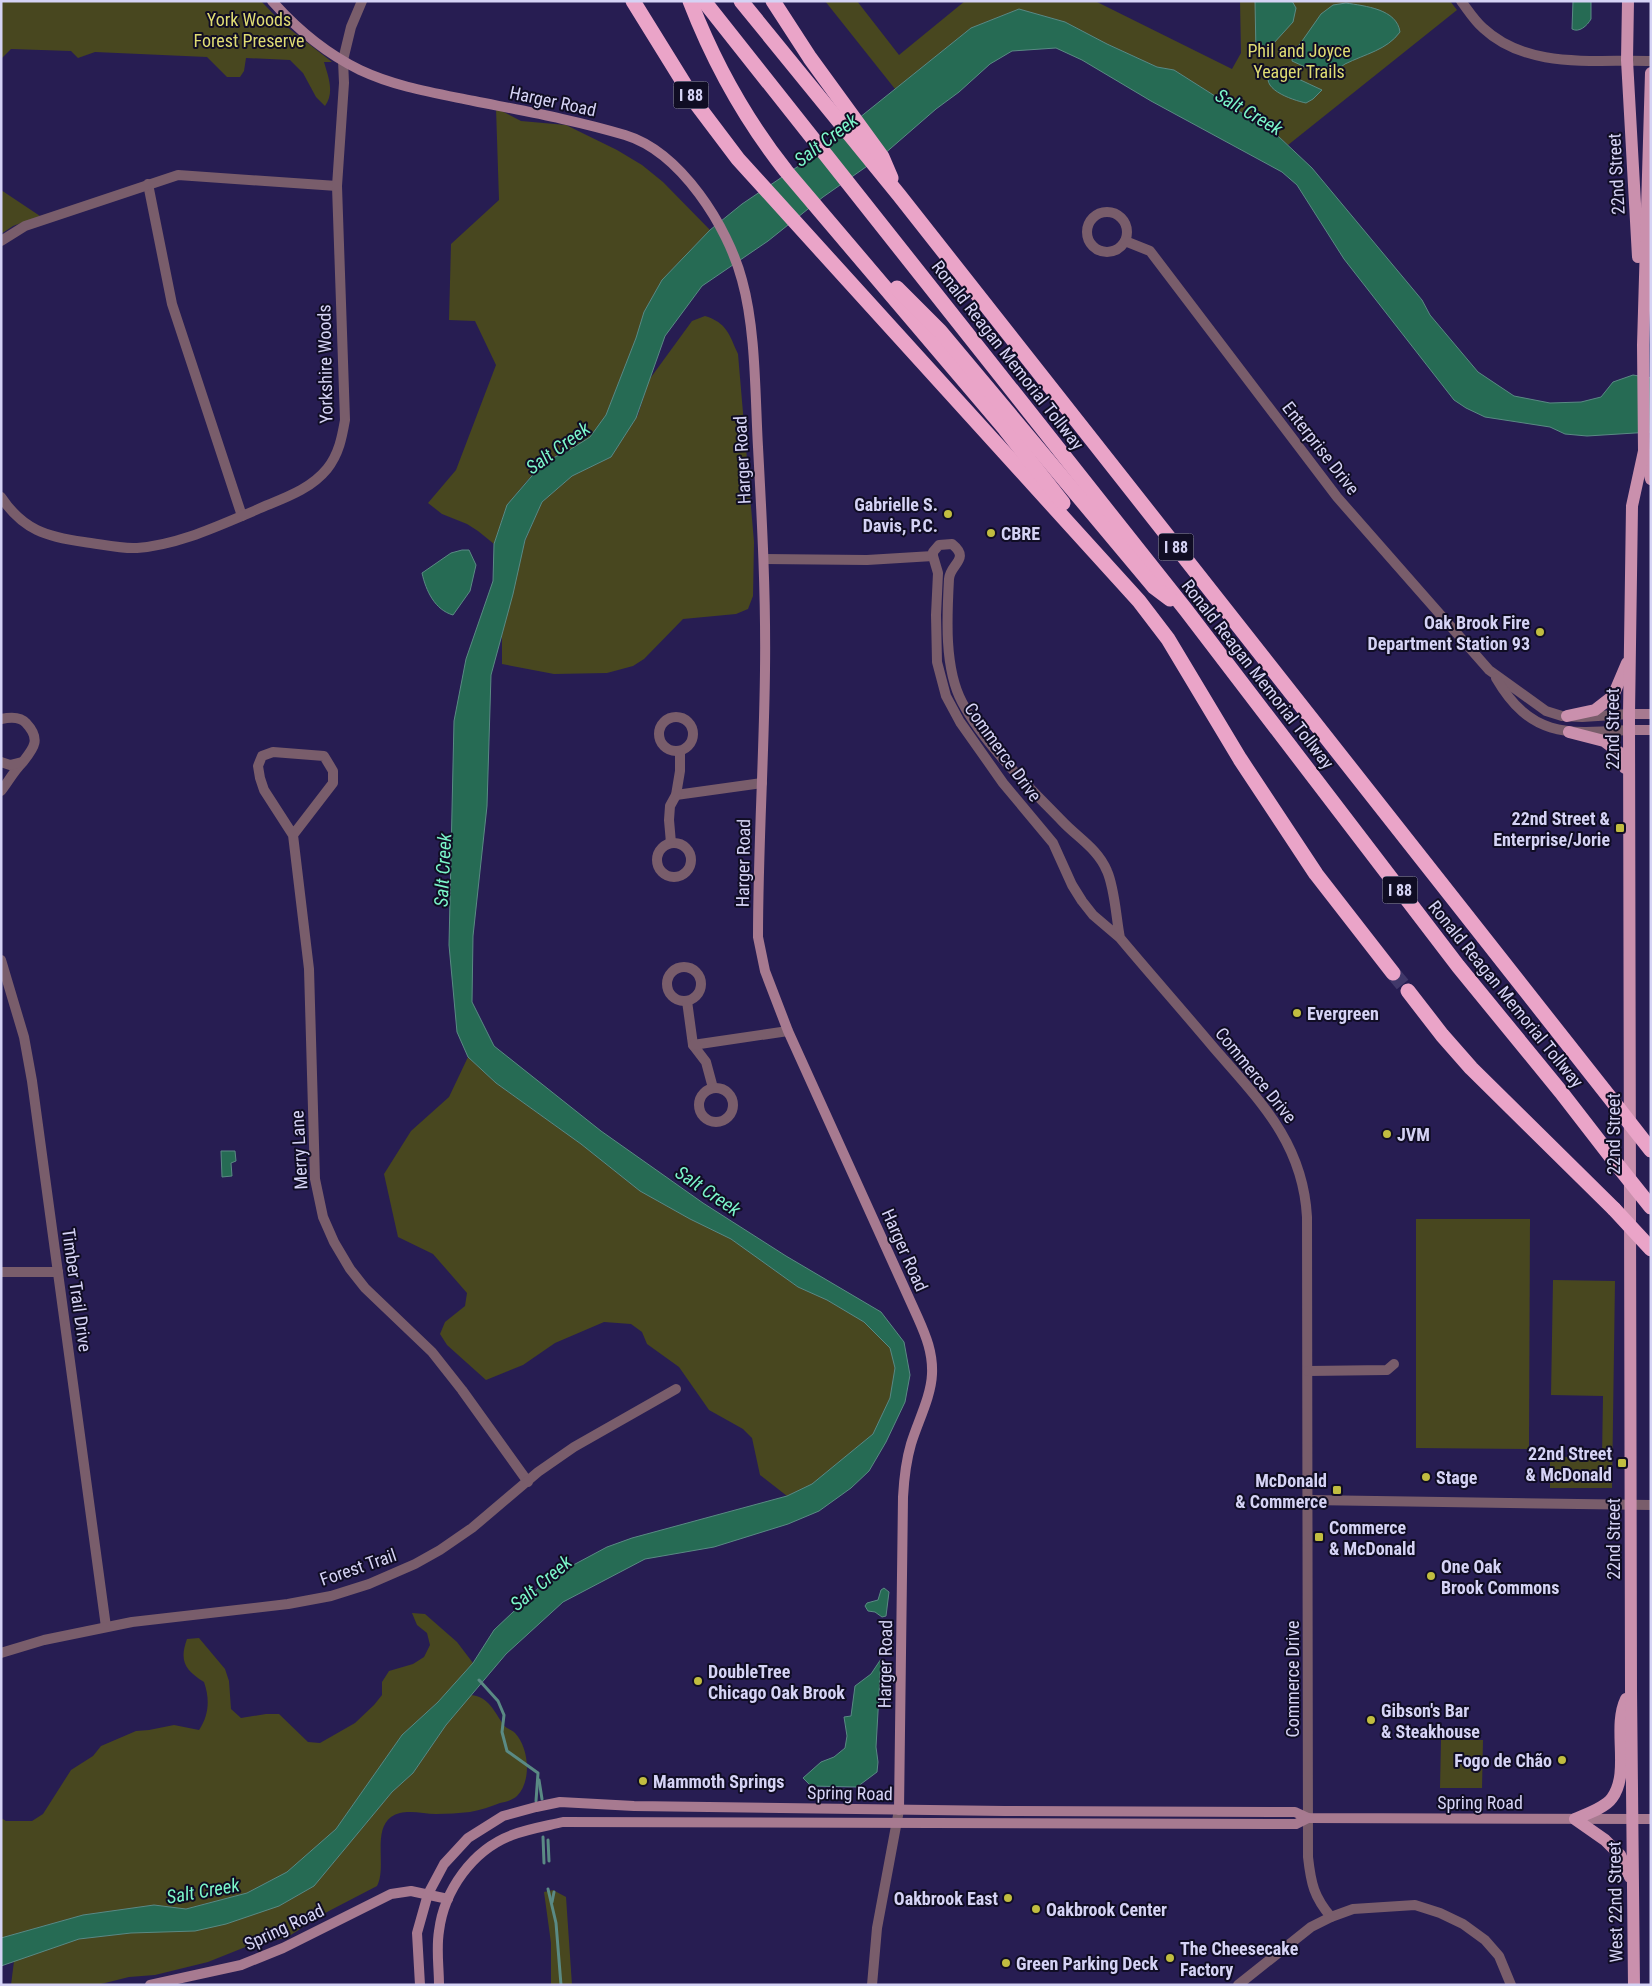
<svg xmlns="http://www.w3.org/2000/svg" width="1652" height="1986" font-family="'Roboto Condensed',sans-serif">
	<rect width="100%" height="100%" fill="#271d52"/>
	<g fill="#48471f">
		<path d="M1,1H261L282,23L332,62H324C328,76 335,92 325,106L316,97L303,73L290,60L246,58L244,71L240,77H227L207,57L95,52L78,58L71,51L11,49L1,59Z"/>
		<path d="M825,1H857L899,55L965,1H1095L1232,69L1241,53L1240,1H1450L1457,10L1288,145L1278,136L1174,70L1157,67L1107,44L1065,22L1019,9L971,28L895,89Z"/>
		<path d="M496,108L521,121L566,125L617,150L642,165L663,182L710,230L662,280L644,312L636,338L606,415L590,437L571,449L542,463L507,505L494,544L478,531L467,524L442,514L428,503L456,470L496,365L475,321L449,320L451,244L499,200Z"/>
		<path d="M1,190L40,216L13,226L1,234Z"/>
		<path d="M705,316C727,323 729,334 738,354L754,542L753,596L748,609L736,614L683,619L644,659L633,666L607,673L554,674L502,664V635L525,541L542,502L572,476L611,457L638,415L649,380L692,321Z"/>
		<path d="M468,1057L496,1083L581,1144L640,1191L690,1219L731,1239L798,1287L827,1300L864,1322L890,1348L895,1368L890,1398L873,1434L812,1484L787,1496L760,1475L752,1438L743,1429L709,1410L679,1367L647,1344L642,1332L631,1324L604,1322L555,1343L523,1365L486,1380L447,1345L440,1334L445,1322L465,1306L467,1293L433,1254L398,1237L384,1174L411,1131L449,1097Z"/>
		<path d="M1416,1219H1530L1529,1449L1416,1448Z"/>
		<path d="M1553,1280L1615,1281L1612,1488H1550V1457H1602L1603,1396L1551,1395Z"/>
		<path d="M412,1613L425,1614L457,1642L473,1663L441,1699L402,1735L336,1829L287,1872L247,1893L185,1909L154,1905L83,1915L1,1938V1818L6,1821H32L43,1814L71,1770L93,1756L101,1746L136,1731L149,1730L174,1725L199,1730C209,1715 210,1699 204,1682C185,1670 179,1661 187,1639L199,1638L225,1669L229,1681L231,1709L241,1718L266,1714H279L308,1742L320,1743L355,1723L374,1705L382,1695V1682L389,1671L413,1664L424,1657L430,1645L427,1633L417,1625Z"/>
		<path d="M471,1695C489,1697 494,1711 503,1724C506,1729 511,1729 515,1733C529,1748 532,1781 517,1796C513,1800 505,1802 500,1803C490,1807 481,1810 470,1812C459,1813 447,1814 436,1814C422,1814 404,1808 391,1817C372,1831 387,1868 377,1886L327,1912L286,1938L253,1944L208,1962L155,1975L129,1977L97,1985H11L14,1961L79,1939L131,1933L279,1906L314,1886L392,1792L413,1773L446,1725Z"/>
		<path d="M1441,1740H1483L1482,1788H1440Z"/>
		<path d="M553,1890L566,1897L572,1985H551V1943L544,1892Z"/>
	</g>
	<g fill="#266b54" stroke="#5a8a84">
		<path d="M1255,1H1292L1296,8L1293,22L1263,55L1256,53Z"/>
		<path d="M1573,1H1591V19C1587,26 1579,33 1572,29Z"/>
		<path d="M1346,3C1365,6 1397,9 1400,32C1387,50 1365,54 1345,64C1340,67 1335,72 1330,77L1325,76L1292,61L1293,54L1321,14L1333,5Z"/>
		<path d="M1019,9L1065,22L1107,44L1157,67L1174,70L1278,136L1312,168L1422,300L1430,315L1478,372L1514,396L1550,403L1581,402L1601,397L1613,382L1633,375L1651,378V432L1587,436L1565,434L1550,427L1485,417L1466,408L1454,400L1344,259L1297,185L1282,172L1151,101L1082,60L1056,48L1012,51L990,64L959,92L936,109L883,155L823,197L768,241L702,286L665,336L636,418L611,457L572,476L542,502L525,540L513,594L491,675L487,806L473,936L472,1002L494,1046L601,1131L703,1203L786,1256L881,1312L904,1342L910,1375L905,1402L886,1442L869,1471L851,1488L819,1511L788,1524L714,1547L645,1559L563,1602L506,1654L446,1725L413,1773L392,1792L314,1886L279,1906L226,1924L195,1931L131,1933L79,1939L1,1966V1938L83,1915L154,1905L186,1909L247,1893L287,1872L336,1829L402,1735L438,1702L473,1663L494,1630L549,1578L607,1547L632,1538L787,1496L812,1484L873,1434L890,1398L895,1368L890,1348L864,1322L827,1300L798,1287L731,1239L690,1219L640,1191L581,1144L496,1083L468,1057L457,1032L449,945L454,721L466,659L493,581L494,544L507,505L543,463L571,449L590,437L606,415L636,338L644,312L662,280L710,230L742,204L803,163L971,28Z"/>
		<path d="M1277,69L1322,90L1313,99L1306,103C1292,100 1256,88 1272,70Z"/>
		<path d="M462,550H469L476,565L470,591L453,615C435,610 426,591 422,573L451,553Z"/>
		<path d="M221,1151H235L236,1161L231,1163L232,1176L222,1177Z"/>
		<path d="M884,1588L889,1592L886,1616L882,1617L875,1612L868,1611L865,1606L867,1603L878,1600L881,1590Z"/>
		<path d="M881,1659L876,1747L878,1762L877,1772L857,1787L811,1786L803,1778L821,1762L834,1757L845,1748L847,1736L844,1717L851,1716L855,1686L871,1674Z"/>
	</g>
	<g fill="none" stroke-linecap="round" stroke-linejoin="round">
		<g stroke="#5a8a84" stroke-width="3">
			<path d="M479,1680L498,1701L504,1715L502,1732L507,1751L538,1773L536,1801"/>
			<path d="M539,1780L542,1799"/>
			<path d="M543,1837L544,1863"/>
			<path d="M548,1840L549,1861"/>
			<path d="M548,1889L556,1923L561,1985"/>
			<path d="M552,1902L554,1892"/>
		</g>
		<path stroke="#41386a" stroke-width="15" stroke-dasharray="15 8" stroke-linecap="butt" d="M1393,973L1408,991"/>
		<g stroke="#795d6b" stroke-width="10">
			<path d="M1461,1C1468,10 1474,20 1483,28C1528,70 1594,59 1651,61"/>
			<path d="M148,184L172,304L242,516"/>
			<circle cx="1107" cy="232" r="20"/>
			<path d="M1,241L25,226L178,175L337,186"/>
			<path d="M1125,241L1150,251L1337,497L1489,670L1546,711L1562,716L1582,717L1629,714"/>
			<path d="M1,497C23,530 47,537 84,542C101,544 120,549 137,548C178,545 218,526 256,510C281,499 309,491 327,469C339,454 342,437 345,420L337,186L344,83L343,60L351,27L362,1"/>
			<path d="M764,559L867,560L933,556"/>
			<path d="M1496,678C1531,738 1567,734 1629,730"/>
			<circle cx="676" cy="734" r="17"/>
			<path d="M1,719C10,717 20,716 26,723C42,740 33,749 22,763C14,771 8,782 1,791"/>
			<path d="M1,762L10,765L22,762"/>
			<path d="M676,795L762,783"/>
			<path d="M293,835L333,783V771L324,756L273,752L262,756L258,766L260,778L264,790L293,835L309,969L315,1179L323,1217L334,1242L350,1269L365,1288L432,1352L462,1390L528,1482"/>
			<circle cx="674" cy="860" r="17"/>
			<path d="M671,843L669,820L670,806L676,795L680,771V751"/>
			<path d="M1120,938C1116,918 1115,889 1107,871C1098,849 1078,838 1062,821C1029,787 984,744 962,702C944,668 947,616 949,579C950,564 971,559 952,544L939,545L933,552V556L938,573L936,615L937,662L946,696L960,722L1003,783L1053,843L1072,885L1082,901L1093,915L1120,938C1151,975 1183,1011 1214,1048C1260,1101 1303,1143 1307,1217L1308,1857C1311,1884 1314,1897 1331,1917"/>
			<path d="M1,960L24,1037L32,1081L106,1627"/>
			<circle cx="684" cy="984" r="17"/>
			<path d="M687,1001L693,1045L706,1062L713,1088"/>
			<path d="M693,1045L788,1031"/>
			<circle cx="716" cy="1105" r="17"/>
			<path d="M1,1272H58"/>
			<path d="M1308,1371L1387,1370L1394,1364"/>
			<path d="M1309,1500L1651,1505"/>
			<path d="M1,1653L44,1640L132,1622L288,1604L331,1596L369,1584L415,1564L440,1550L472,1528L538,1472L574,1447L676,1389"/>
			<path d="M872,1985L877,1928L899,1810"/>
			<path d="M1238,1985L1311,1927L1331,1917L1353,1909L1415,1905L1440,1913L1463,1924L1485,1940L1499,1956L1511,1985"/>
		</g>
		<g stroke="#a77a90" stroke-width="10">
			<path d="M272,1C296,28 327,54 360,70C396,87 435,93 474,101C524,111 575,120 625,135C681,152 728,227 742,280C756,330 755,395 758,447C762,521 766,596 765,670C764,759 758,848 758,937L765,971L788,1031L918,1318C926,1336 933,1353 932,1374C931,1397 918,1421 911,1444C906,1461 904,1479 903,1497L899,1810"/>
			<path d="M1629,714H1651"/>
			<path d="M1629,730H1651"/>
			<path d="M150,1985L241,1965L283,1948L391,1894L411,1891L448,1899"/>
			<path d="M420,1985L417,1933L428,1894L444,1864L468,1838L503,1816L536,1807L560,1802L634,1806L1005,1811L1295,1812L1308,1818L1651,1819"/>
			<path d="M439,1985C439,1967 436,1949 439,1931C444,1891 472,1850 512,1835C528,1829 546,1826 563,1822L1296,1824L1308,1818"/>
		</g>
		<g stroke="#ca90ad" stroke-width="12">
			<path d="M1628,1L1627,60L1638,257"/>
			<path d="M1645,455L1651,479"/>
			<path d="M1567,716L1595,710L1613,696L1627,663"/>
			<path d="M1569,732L1604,741L1620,753L1625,768"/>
			<path d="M1626,1699C1612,1728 1631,1772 1612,1798C1605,1808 1586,1814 1575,1819L1605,1840L1620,1855L1630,1877"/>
			<path d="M1634,1985L1631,1690L1629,714L1632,506L1644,451L1643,345L1651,73"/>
		</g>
		<g stroke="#eaa4c8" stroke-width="15">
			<path d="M633,1L698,106L738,159L1139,601L1168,639L1240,759L1316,874L1393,973"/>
			<path d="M690,1C714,63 745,119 786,171L1005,429L1063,503"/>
			<path d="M704,1L1186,610L1458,966L1561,1092L1619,1167"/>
			<path d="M741,1L899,195L1618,1108"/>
			<path d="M773,1L810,58L882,157L891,178"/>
			<path d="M897,288L940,331L1154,587L1170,599"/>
			<path d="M1408,991L1442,1035L1471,1068L1614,1209"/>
		</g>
		<g stroke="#eaa4c8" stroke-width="15">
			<path d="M1618,1108L1651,1150"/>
			<path d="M1619,1167L1651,1207"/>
			<path d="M1614,1209L1651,1249"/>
		</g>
	</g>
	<g fill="#c1bd40" stroke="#100d24" stroke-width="2">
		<circle cx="948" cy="514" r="5"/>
		<circle cx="991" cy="533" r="5"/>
		<circle cx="1540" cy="632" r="5"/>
		<rect x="1615" y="823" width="10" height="10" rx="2.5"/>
		<circle cx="1297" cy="1013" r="5"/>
		<circle cx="1387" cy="1134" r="5"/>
		<rect x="1617" y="1458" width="10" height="10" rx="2.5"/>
		<circle cx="1426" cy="1477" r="5"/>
		<rect x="1332" y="1485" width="10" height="10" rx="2.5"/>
		<rect x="1314" y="1532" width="10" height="10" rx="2.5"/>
		<circle cx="1431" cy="1576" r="5"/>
		<circle cx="698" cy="1681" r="5"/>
		<circle cx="1371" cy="1720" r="5"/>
		<circle cx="1562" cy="1760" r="5"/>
		<circle cx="643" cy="1781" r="5"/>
		<circle cx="1008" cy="1898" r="5"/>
		<circle cx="1036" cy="1909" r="5"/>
		<circle cx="1170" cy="1958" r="5"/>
		<circle cx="1006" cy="1963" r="5"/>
	</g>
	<g text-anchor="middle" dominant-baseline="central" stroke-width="4" stroke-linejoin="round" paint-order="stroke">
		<g fill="#100d24" stroke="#9a98b6" stroke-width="1">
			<rect x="673.5" y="81.5" width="35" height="27" rx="4"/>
			<rect x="1158.5" y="533.5" width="35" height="27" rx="4"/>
			<rect x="1382.5" y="876.5" width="35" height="27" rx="4"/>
		</g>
		<g font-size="16" font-weight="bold" fill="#d5d3f5">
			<text x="691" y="95">I 88</text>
			<text x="1176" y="547">I 88</text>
			<text x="1400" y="890">I 88</text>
		</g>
		<g font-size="18" fill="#dfdc73" stroke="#100d24">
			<text x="249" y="19">York Woods<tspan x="249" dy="21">Forest Preserve</tspan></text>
			<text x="1299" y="50">Phil and Joyce<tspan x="1299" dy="21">Yeager Trails</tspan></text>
		</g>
		<g font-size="18" fill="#d5d3f5" stroke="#100d24">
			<text transform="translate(553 101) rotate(12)">Harger Road</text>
			<text transform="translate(1616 174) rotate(-93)">22nd Street</text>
			<text transform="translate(1008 355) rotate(52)">Ronald Reagan Memorial Tollway</text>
			<text transform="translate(325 364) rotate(-91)">Yorkshire Woods</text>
			<text transform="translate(1321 448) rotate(52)">Enterprise Drive</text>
			<text transform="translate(742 460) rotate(-93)">Harger Road</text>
			<text transform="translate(1258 674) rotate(52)">Ronald Reagan Memorial Tollway</text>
			<text transform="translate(1612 729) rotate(-90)">22nd Street</text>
			<text transform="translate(1003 752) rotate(54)">Commerce Drive</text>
			<text transform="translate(743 863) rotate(-89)">Harger Road</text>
			<text transform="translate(1506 994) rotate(51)">Ronald Reagan Memorial Tollway</text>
			<text transform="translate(1256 1075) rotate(51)">Commerce Drive</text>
			<text transform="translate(1613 1134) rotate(-90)">22nd Street</text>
			<text transform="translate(299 1150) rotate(-93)">Merry Lane</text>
			<text transform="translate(905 1250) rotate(66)">Harger Road</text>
			<text transform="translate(77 1290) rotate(82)">Timber Trail Drive</text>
			<text transform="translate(1613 1539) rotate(-90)">22nd Street</text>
			<text transform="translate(358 1567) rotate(-19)">Forest Trail</text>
			<text transform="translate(885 1664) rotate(-89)">Harger Road</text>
			<text transform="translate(1292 1679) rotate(-90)">Commerce Drive</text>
			<text transform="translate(850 1793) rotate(1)">Spring Road</text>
			<text x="1480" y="1802">Spring Road</text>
			<text transform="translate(1615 1902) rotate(-91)">West 22nd Street</text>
			<text transform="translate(284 1927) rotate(-25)">Spring Road</text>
		</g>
		<g font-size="18" font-weight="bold" fill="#d5d3f5" stroke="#100d24" text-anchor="start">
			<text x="938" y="504" text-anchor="end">Gabrielle S.<tspan x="938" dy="21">Davis, P.C.</tspan></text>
			<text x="1001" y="533">CBRE</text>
			<text x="1530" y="622" text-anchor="end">Oak Brook Fire<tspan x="1530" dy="21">Department Station 93</tspan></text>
			<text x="1610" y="818" text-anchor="end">22nd Street &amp;<tspan x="1610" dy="21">Enterprise/Jorie</tspan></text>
			<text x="1307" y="1013">Evergreen</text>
			<text x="1397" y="1134">JVM</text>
			<text x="1612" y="1453" text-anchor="end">22nd Street<tspan x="1612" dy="21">&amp; McDonald</tspan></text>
			<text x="1436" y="1477">Stage</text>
			<text x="1327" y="1480" text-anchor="end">McDonald<tspan x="1327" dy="21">&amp; Commerce</tspan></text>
			<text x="1329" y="1527">Commerce<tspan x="1329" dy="21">&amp; McDonald</tspan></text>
			<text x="1441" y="1566">One Oak<tspan x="1441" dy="21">Brook Commons</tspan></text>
			<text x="708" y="1671">DoubleTree<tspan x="708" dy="21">Chicago Oak Brook</tspan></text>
			<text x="1381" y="1710">Gibson's Bar<tspan x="1381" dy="21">&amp; Steakhouse</tspan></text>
			<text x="1552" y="1760" text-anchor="end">Fogo de Chão</text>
			<text x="653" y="1781">Mammoth Springs</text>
			<text x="998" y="1898" text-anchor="end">Oakbrook East</text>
			<text x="1046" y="1909">Oakbrook Center</text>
			<text x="1180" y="1948">The Cheesecake<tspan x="1180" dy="21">Factory</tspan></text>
			<text x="1016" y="1963">Green Parking Deck</text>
		</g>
		<g font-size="19" font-style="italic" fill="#7bf6ca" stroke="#100d24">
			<text transform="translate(1249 112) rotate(30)">Salt Creek</text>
			<text transform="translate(826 140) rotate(-37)">Salt Creek</text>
			<text transform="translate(558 448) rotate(-36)">Salt Creek</text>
			<text transform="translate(443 870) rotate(-87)">Salt Creek</text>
			<text transform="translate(708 1191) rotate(34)">Salt Creek</text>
			<text transform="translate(541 1583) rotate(-40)">Salt Creek</text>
			<text transform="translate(203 1891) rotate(-10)">Salt Creek</text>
		</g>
	</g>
	<rect width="1652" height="1986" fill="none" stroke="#d5d3f5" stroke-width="5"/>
</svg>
